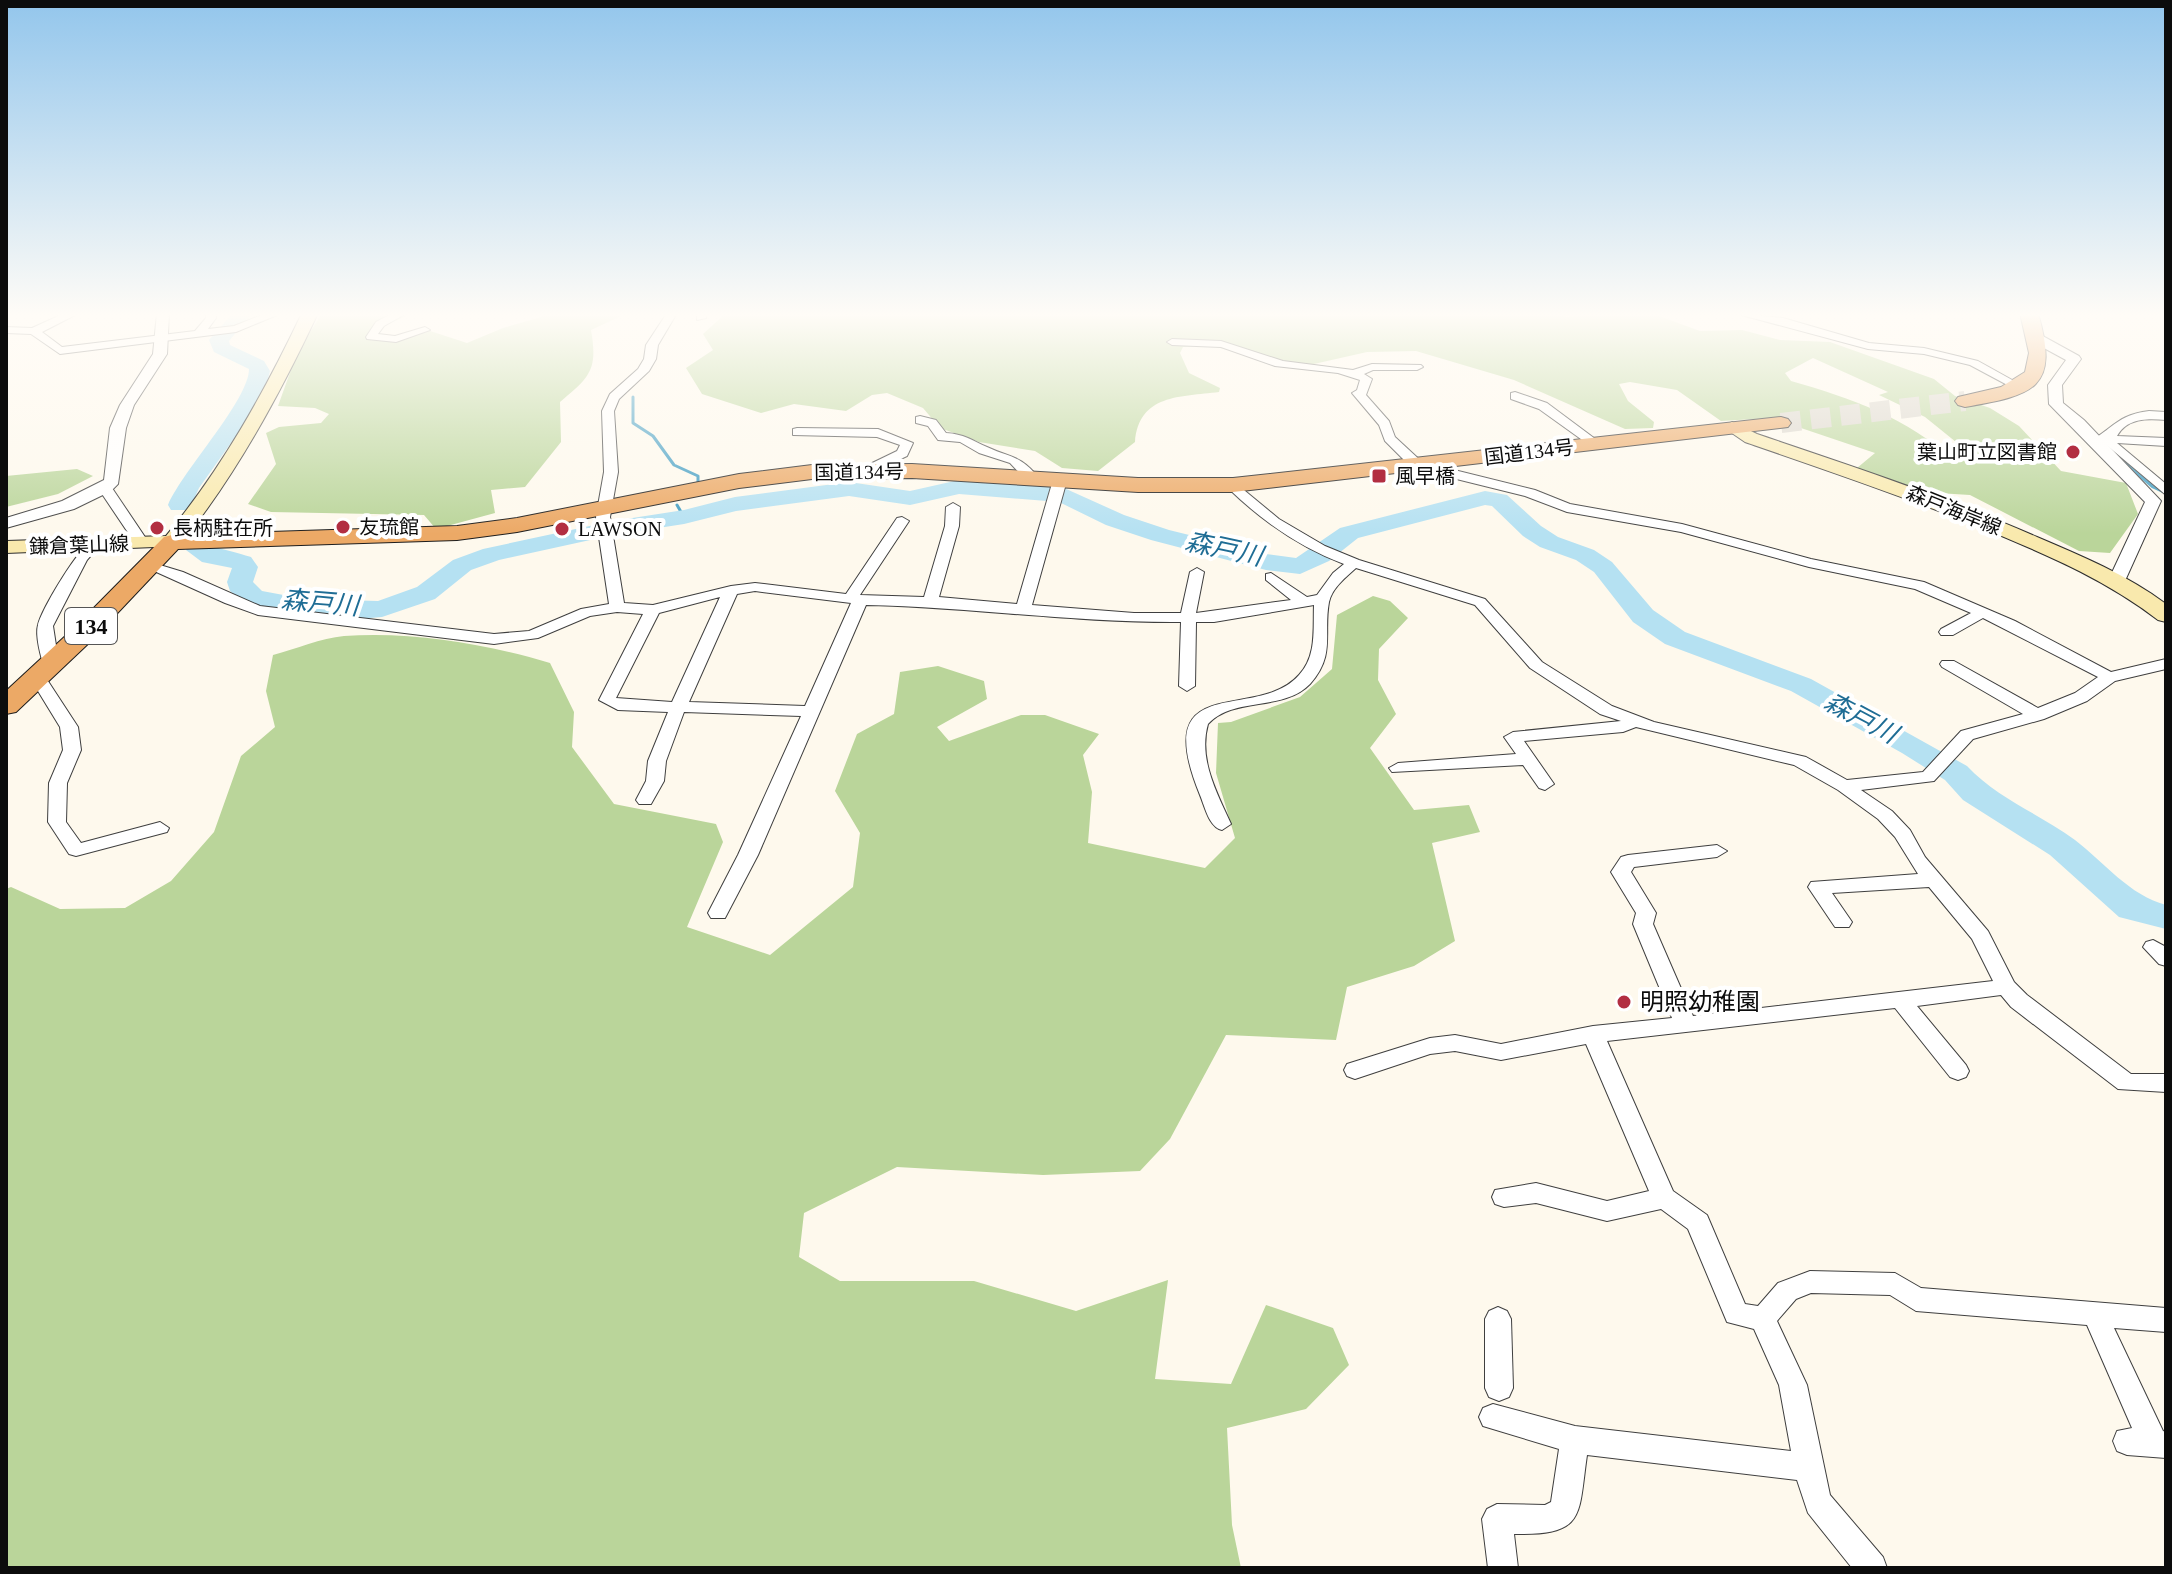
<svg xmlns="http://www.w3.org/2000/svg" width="2172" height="1574" font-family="'Times New Roman','Noto Sans JP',serif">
	<rect width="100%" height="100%" fill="#fef9ed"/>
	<g fill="#bad59a" fill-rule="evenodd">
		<path d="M322,313H414L381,327L377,336L393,338L424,329L467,343L503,328L555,313H660L621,316L591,330C598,370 590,377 560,402L561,442L525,487L491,490L495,513L436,529L424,515L271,512L248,504L276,464L266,433L279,427L321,423L329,414L315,408L278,406L297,353Z"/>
		<path d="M726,313H1551L1566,317L1651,313L1700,331L1742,330L1780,340L1830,342L1934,379L1955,396L1990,408L2019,426L2061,471L2126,483L2138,514L2110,553L2079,551L1970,495L1922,492L1857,468L1875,453L1771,418L1721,421L1677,390L1630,382L1619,384L1628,401L1654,422L1653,428L1625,429L1514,380L1416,351L1367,352L1305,366L1206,345L1183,347L1180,353L1189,373L1220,388L1219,392C1180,397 1139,394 1135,442L1098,471L1062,468L1035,451L979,442L940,428L923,408L887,393L872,395L846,411L794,404L761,413L702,394L686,368L713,350L703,334ZM1813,358L1888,392L1879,395L1925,417L1977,459L1954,461C1908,418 1851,398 1791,381L1785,373Z"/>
		<path d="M77,469L93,476L58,494L6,507V476Z"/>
		<path d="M1373,596L1390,601L1408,618L1379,649L1378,680L1396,714L1370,748L1414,810L1469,805L1480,832L1432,843L1455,941L1414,966L1347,987L1336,1040L1226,1035L1170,1139L1140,1171L1043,1175L897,1167L804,1213L799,1257L840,1281H974L1076,1311L1168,1280L1155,1379L1231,1384L1266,1305L1333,1328L1349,1365L1306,1409L1227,1428L1232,1525L1241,1568H6V889L11,887L60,909L125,908L171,881L214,832L241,756L275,727L266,691L273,655C296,649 321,638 344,636C412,631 486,644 550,663L574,712L572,747L614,804L716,824L723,842L687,927L770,955L853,887L860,833L835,791L857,734L894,714L900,672L938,666L984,681L987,699L937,727L949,741L1021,715H1045L1099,734L1083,755L1092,792L1088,843L1205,868L1235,838L1216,773L1218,723L1231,722L1300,697L1332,669L1337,615Z"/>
	</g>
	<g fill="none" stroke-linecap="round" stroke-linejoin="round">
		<g stroke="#419dc3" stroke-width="3">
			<path d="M2162,313L2166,315"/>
			<path d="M633,397V423L653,436L674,465L698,476V483"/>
			<path d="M2109,430C2125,414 2144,411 2166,414"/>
			<path d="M2117,456L2153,487L2166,493"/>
			<path d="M677,505L684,517"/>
		</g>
		<g fill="#b5e1f2" fill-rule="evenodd">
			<path d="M233,313H252L229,341L230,345L264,361L270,371L268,379L243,426L199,488L189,510H171L168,505C183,470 249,400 249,369L214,352L209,340Z"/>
			<path d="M959,480L1064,488L1124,515L1169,530L1266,554L1296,558L1340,528L1485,491L1507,495L1541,526L1558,537L1594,550L1612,562L1653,610L1685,632L1811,679L1967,766C1998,799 2040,814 2075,840C2105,863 2129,895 2166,905V929L2119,917L2050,855L1963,800L1945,780L1902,753L1791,691L1665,644L1633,622L1594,572L1576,560L1540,547L1523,536L1492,506L1485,505L1358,538L1329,561L1300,574L1266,570L1151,540L1106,525L1059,502L959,494L910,505L849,496L736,511L684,524L613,535L499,560L471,570L435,599L382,617L358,619L305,615L245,603L230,591L227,582L232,568L202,562L186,550L190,545C202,542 237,553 251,557L258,567L253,582L262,591L305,599L378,601L417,587L453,560L483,549L613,521L684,510L735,497L849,482L910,491Z"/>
		</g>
		<path stroke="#dad5cb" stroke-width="20" stroke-dasharray="20 10" stroke-linecap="butt" d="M1781,423L1965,401"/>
		<defs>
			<g id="minor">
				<path d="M65,313H79L42,332L62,347L195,331L206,318V313H216V318L208,329L234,326L267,313H282L236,332L60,354L31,334L6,333V327L32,328Z"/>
				<path d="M393,313H407L384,326L378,334L395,336L425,327L430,330L396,342L367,339L366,337L376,322Z"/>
				<path d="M667,313H677L658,345L656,359L649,371L619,399L614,411L618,472L610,517L624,603L653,605L731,586L755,583L846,594L897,518L902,517L909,521L860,595L924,597L945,526L946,507L953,503L960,507L959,526L939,597L1017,604L1053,480L1060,476L1067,480L1032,605L1134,613H1181L1190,572L1197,568L1204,572L1196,613L1291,600L1266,580V574L1271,573L1307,597L1317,595L1333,573L1344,564C1299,547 1262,521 1228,488L1226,485L1233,481L1279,519L1325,546L1359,560L1485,599L1542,662L1612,706L1654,722L1806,757L1847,780L1923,772L1961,731L2023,714L1942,667L1940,664L1942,661H1954L2038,708L2075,693L2098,677L1983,618L1953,635H1941L1939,632L1941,629L1971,613L1915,589L1809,567L1681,532L1567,512L1525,496L1412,468L1385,441L1379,425L1352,393L1357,390L1360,380L1338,373L1275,366L1221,347L1172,345L1167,342L1172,339L1221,341L1283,361L1353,370L1372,364L1421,365L1423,367L1417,370H1373L1364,374L1372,379L1366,395L1389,421L1395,437L1422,462L1535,490L1570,504L1682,524L1811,559L1924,582L2015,621L2111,672L2166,659V669L2115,681L2087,701L2044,719L1973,739L1934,781L1861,790L1892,811L1910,830L1925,857L1988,931L2014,982L2027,995L2131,1074H2166V1092L2118,1089L2011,1007L2001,995L1917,1006L1966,1065L1969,1071L1966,1077L1958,1080L1950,1077L1895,1008L1607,1041L1673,1191L1707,1215L1745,1304L1758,1306L1778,1283L1810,1271L1895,1273L1921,1288L2166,1308V1332L2114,1328L2163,1431L2166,1432V1458L2127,1455L2117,1451L2113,1441L2117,1431L2132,1428L2087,1325L1916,1311L1890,1295L1811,1293L1796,1299L1777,1321L1807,1385L1830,1495L1883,1557L1887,1568H1852L1808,1513L1797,1480L1587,1455C1578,1517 1586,1535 1514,1534L1518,1568H1488L1482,1519L1487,1509L1497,1504L1545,1505L1551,1502L1559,1449L1483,1426L1479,1417L1483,1408L1493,1404L1575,1426L1791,1451L1779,1385L1754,1329L1727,1322L1688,1229L1661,1209L1607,1221L1536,1203L1504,1207L1495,1204L1492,1197L1495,1190L1536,1183L1607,1201L1649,1191L1586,1044L1501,1060L1455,1051L1430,1054L1355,1079L1347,1076L1344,1070L1347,1064L1430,1038L1455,1035L1501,1044L1593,1026L1672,1018L1633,924L1636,913L1611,872L1621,857L1628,855L1717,845L1727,851L1717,857L1634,867L1631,872L1656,913L1653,924L1693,1016L1993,981L1972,939L1929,887L1832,893L1852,922L1849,927H1835L1808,887L1811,882L1918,874L1895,837L1878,819L1838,790L1794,765L1636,727L1623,732L1524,741L1554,784L1545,790L1539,788L1523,765L1392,772L1389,768L1398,763L1516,754L1504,737L1513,732L1621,721L1600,714L1530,668L1475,605L1356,568C1346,577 1332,588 1329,602C1323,634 1336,655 1310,684C1283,712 1234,696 1208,724C1198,759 1217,793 1231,824L1222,830C1209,827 1205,807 1200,795C1148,668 1257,723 1299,675C1317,656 1313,629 1314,605L1214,622H1196L1195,686L1187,691L1179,686L1181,622C1076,623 971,607 866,605L758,855L725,918H711L708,913L738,855L801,716L684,712L666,761L664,781L651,804H639L636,800L646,781L648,761L668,712L618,710L599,700L643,614L617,612L590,616L538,638L494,644L258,615L225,603L143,566L150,562L183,572L260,606L494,634L529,631L581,609L609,604L596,517L604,472L602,411L610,394L638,369L644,359L646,345ZM755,591L851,603L805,706L689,702L737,594ZM720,597L672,702L616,698L659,613Z"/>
				<path d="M697,313H707L706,318L697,320Z"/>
				<path d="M1734,313L1783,318L1869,343L1924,348L1978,361L2023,386L2013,388L1970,365L1924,354L1868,349Z"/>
				<path d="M1515,392L1547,403L1602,444L1592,447L1539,409L1511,399V393Z"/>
				<path d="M2149,411L2166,412V420C2147,418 2127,418 2117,436L2166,438V446L2117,443L2166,484V495L2097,437C2115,425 2122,414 2149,411Z"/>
				<path d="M920,416L936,420L946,433C964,434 971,440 987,447C1013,459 1019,454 1040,479L1028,482L1010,463L979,453L960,442L938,440L928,426L916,423V417Z"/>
				<path d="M797,428L878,429L913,443L907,456L871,473L866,472V466L897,451L900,445L877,437L793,435V429Z"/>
				<path d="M105,484L110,485L149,543L147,546H137L135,543L98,488Z"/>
				<path d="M93,541L100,545L87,560L53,626L59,665L51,670L45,668C41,659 35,635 38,625C42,609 79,546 93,541Z"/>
				<path d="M38,673L44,675L78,727L81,750L67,783L66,822L81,843L160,822L169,828L167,832L76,856L69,854L48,822L49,783L63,750L60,727L30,678Z"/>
				<path d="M2153,940L2166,947V966L2159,964L2143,947L2146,942Z"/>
				<path d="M1498,1307L1507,1311L1511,1319L1513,1388L1509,1397L1499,1401L1489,1397L1485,1388V1319L1489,1311Z"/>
			</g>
			<g id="tertiary">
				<path d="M157,313H169L167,354L134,405L126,428L118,484L111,491L74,509L6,528V518L62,501L104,480L110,428L120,405L153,354Z"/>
				<path d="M2029,334H2039L2079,356L2081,359L2062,385L2063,403L2084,420L2161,501L2124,583H2112L2109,579L2145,502L2049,404L2048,385L2066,360L2029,340Z"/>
			</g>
			<g id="secondary">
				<path d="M302,313H318C279,396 236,475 179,546L6,553V541L166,536C222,468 264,393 302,313Z"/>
				<path d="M1732,422L1757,434C1851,466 1946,497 2037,537C2082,556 2127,575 2166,604V622L2158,620C2109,582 2054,558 1997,534C1914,500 1829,471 1745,442L1723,427Z"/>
			</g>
			<g id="trunk">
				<path d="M2020,313H2038C2060,389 2034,395 1965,407L1958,405L1955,401L1958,397L2001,387L2025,372L2029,353Z"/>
				<path d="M1781,417L1788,419L1791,423L1788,427L1233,492H1138L912,478L812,479L739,488L517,532L457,540L178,549L91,641L16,712L6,714V691L73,629L164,537L172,535L457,526L517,518L739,474L812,465L912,464L1138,478H1233Z"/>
			</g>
		</defs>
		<use href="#minor" stroke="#3f3f3f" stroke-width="2"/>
		<use href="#tertiary" stroke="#3f3f3f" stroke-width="2"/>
		<use href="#secondary" stroke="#2e2e2e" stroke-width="2"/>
		<use href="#trunk" stroke="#1d1d1d" stroke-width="2"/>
		<use href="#minor" fill="#fff" fill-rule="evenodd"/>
		<use href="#tertiary" fill="#fff" fill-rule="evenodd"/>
		<use href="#secondary" fill="#f9e9ad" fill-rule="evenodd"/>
		<use href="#trunk" fill="#eca966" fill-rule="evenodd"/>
	</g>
	<linearGradient id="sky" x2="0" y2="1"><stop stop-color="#93c6ec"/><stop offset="0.59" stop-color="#fffcf7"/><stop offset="1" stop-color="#fffcf7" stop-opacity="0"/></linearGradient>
	<rect width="2172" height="534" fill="url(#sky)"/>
	<g fill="#b22e42" stroke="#fff" stroke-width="3">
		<circle cx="2073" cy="452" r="8"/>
		<rect x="1371" y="468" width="16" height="16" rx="4"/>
		<circle cx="343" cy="527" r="8"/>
		<circle cx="157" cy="528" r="8"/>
		<circle cx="562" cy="529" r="8"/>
		<circle cx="1624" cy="1002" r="8"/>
	</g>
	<g text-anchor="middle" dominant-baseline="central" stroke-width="8" stroke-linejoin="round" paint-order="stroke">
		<g font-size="20" fill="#0c0c0c" stroke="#fff">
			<text transform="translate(1529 452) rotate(-7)">国道134号</text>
			<text transform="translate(859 472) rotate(-1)">国道134号</text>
			<text transform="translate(1954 510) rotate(22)">森戸海岸線</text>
			<text transform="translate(79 545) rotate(-2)">鎌倉葉山線</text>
		</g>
		<g font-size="20" fill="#0c0c0c" stroke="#fff" text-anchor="start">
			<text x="2057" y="452" text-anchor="end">葉山町立図書館</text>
			<text x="1395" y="476">風早橋</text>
			<text x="359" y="527">友琉館</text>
			<text x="173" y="528">長柄駐在所</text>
			<text x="578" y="529">LAWSON</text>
		</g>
		<rect fill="#fff" stroke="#555" stroke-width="2" x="65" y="608" width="52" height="36" rx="6"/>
		<g font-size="22" font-weight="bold" fill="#0c0c0c">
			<text x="91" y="626">134</text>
		</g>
		<g font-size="24" fill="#0c0c0c" stroke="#fff" text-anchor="start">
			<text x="1640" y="1002">明照幼稚園</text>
		</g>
		<g font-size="26" font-style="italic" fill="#1f6d95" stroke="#fff">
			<text transform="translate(1224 549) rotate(12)">森戸川</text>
			<text transform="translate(320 603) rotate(5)">森戸川</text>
			<text transform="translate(1861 718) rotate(28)">森戸川</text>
		</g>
	</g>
	<rect width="2172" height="1574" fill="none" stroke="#0c0c0c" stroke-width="16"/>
</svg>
